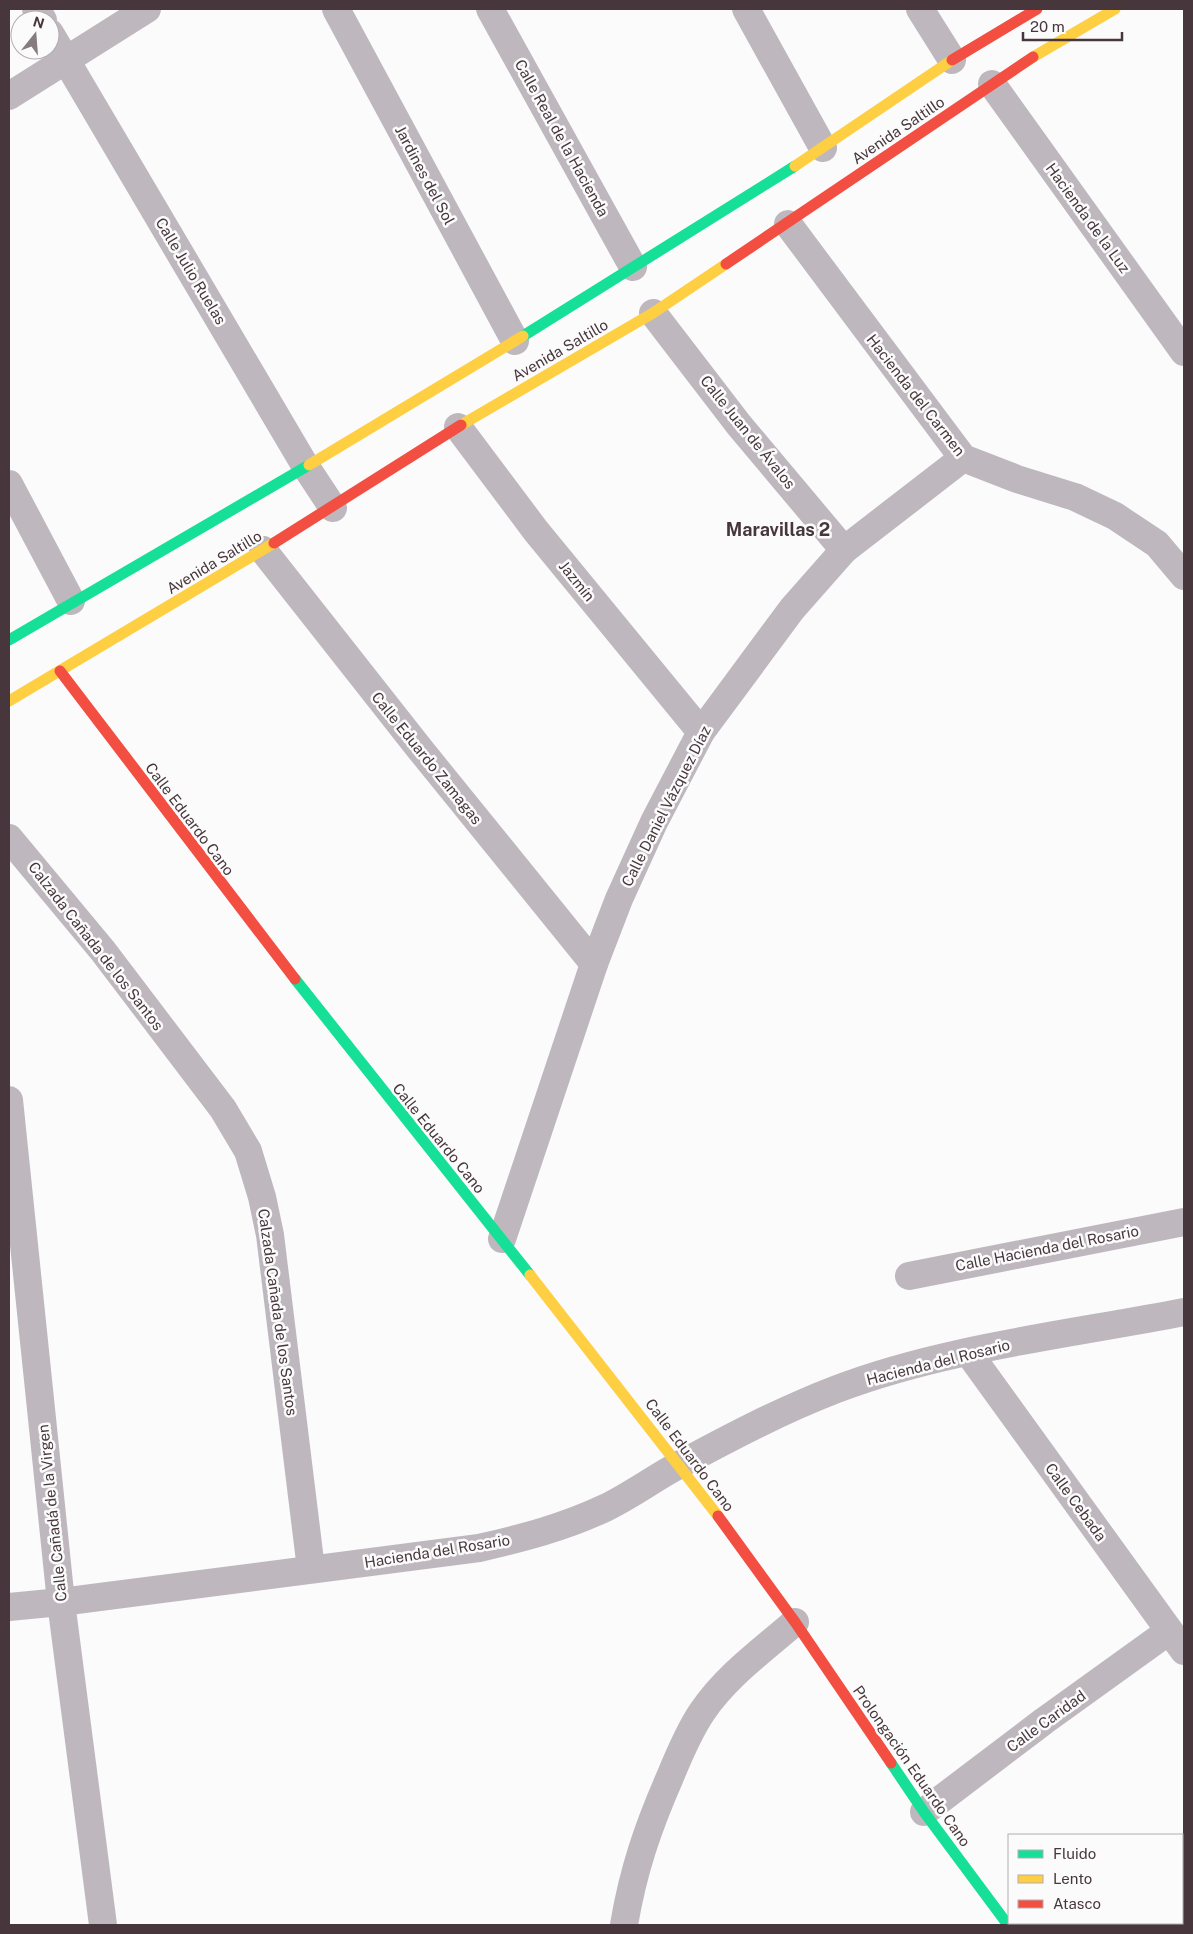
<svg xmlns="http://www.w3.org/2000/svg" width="1193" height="1934" font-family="'Public Sans',sans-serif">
	<rect width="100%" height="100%" fill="#fbfbfb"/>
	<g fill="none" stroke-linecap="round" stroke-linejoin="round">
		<g stroke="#beb8be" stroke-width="28">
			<path d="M36,9L43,20"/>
			<path d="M336,9L515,341"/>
			<path d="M490,9L633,267"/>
			<path d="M746,9L823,148"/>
			<path d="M920,9L952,60"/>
			<path d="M50,33L306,467L333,508"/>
			<path d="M992,84L1184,352"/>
			<path d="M9,96L147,9"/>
			<path d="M788,224L963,458L1017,479L1075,497L1115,516L1157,544L1184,576"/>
			<path d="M653,313L739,425L844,550"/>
			<path d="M458,427L536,531L701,732"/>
			<path d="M9,484L71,601"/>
			<path d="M263,550L419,748L594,964"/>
			<path d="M9,838L103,951L223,1109L248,1151L262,1197L270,1235L311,1569"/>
			<path d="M9,1100L61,1602L103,1925"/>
			<path d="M502,1239L594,964L619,899L654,822L701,732L792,609L844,550L963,458"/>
			<path d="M909,1276L1184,1222"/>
			<path d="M968,1352L1184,1651"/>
			<path d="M9,1607L61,1602L479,1548C523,1538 565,1527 605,1508C630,1496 653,1479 677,1466C729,1438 782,1410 837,1389C944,1348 1072,1334 1184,1312"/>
			<path d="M924,1812L1044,1721L1169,1631"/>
			<path d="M1182,1884L1184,1882"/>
			<path d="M624,1925C633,1871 648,1827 670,1777C679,1755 689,1731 702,1712C726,1676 763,1650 795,1622"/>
			<path d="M1127,1925L1131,1923"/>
		</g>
		<g stroke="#16e098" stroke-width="11">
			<path d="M523,336L795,166"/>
			<path d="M9,640L309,465"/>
			<path d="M295,979L530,1275"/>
			<path d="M891,1763L924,1812L1008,1925"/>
		</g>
		<g stroke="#ffcf43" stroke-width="11">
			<path d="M1033,57L1115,9"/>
			<path d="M795,166L952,60"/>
			<path d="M461,425L653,313L726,264"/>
			<path d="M309,465L523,336"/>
			<path d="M9,701L274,543"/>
			<path d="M530,1275L718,1516"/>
		</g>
		<g stroke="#f24e42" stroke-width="11">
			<path d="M952,60L1037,9"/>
			<path d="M726,264L1033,57"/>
			<path d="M274,543L461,425"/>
			<path d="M60,671L295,979"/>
			<path d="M718,1516L795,1622L891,1763"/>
		</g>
	</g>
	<g text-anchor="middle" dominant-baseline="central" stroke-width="5" stroke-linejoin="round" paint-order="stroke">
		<g font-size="15" fill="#47373c" stroke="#fbfbfb">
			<text transform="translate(898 130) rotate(-34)">Avenida Saltillo</text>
			<text transform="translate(562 138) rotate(61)">Calle Real de la Hacienda</text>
			<text transform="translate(425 175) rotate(62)">Jardines del Sol</text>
			<text transform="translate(1088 218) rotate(54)">Hacienda de la Luz</text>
			<text transform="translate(191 271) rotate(59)">Calle Julio Ruelas</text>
			<text transform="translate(560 350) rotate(-30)">Avenida Saltillo</text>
			<text transform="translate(916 395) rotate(52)">Hacienda del Carmen</text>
			<text transform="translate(748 432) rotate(51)">Calle Juan de Ávalos</text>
			<text transform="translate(214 562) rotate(-31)">Avenida Saltillo</text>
			<text transform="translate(577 581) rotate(51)">Jazmín</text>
			<text transform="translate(427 758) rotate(51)">Calle Eduardo Zamagas</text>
			<text transform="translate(666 806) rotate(-63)">Calle Daniel Vázquez Díaz</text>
			<text transform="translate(190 819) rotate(53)">Calle Eduardo Cano</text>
			<text transform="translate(96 946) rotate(52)">Calzada Cañada de los Santos</text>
			<text transform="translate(439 1138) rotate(51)">Calle Eduardo Cano</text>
			<text transform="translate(1047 1248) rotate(-11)">Calle Hacienda del Rosario</text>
			<text transform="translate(278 1312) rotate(82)">Calzada Cañada de los Santos</text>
			<text transform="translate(938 1362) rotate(-14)">Hacienda del Rosario</text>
			<text transform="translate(690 1455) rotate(53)">Calle Eduardo Cano</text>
			<text transform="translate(1076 1502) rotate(54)">Calle Cebada</text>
			<text transform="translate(52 1513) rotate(-96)">Calle Cañadá de la Virgen</text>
			<text transform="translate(437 1551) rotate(-9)">Hacienda del Rosario</text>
			<text transform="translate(1046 1721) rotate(-36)">Calle Caridad</text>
			<text transform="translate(912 1766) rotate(55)">Prolongación Eduardo Cano</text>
		</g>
		<g font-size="18" font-weight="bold" fill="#47373c" stroke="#fbfbfb">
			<text x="778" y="529">Maravillas 2</text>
		</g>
	</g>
	<rect width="1193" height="1934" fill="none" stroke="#47373c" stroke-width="20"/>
	<rect x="1008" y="1834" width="175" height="90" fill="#fbfbfb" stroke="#b3adaf"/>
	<rect x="1018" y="1850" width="25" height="8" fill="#16e098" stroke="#b3adaf"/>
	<text x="1053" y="1859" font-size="15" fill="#47373c">Fluido</text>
	<rect x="1018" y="1875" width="25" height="8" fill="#ffcf43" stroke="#b3adaf"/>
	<text x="1053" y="1884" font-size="15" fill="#47373c">Lento</text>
	<rect x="1018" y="1900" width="25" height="8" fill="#f24e42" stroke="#b3adaf"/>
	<text x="1053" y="1909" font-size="15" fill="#47373c">Atasco</text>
	<g transform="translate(35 35) rotate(17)"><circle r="24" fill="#fbfbfb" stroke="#b3adaf"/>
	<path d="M0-4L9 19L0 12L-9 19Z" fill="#867c7f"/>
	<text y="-8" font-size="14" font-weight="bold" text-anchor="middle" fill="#47373c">N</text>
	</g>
	<path d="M1023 32v8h99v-8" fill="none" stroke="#47373c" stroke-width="2.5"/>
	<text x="1030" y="32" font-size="15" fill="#47373c" stroke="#fbfbfb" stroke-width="4" paint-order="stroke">20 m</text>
</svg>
